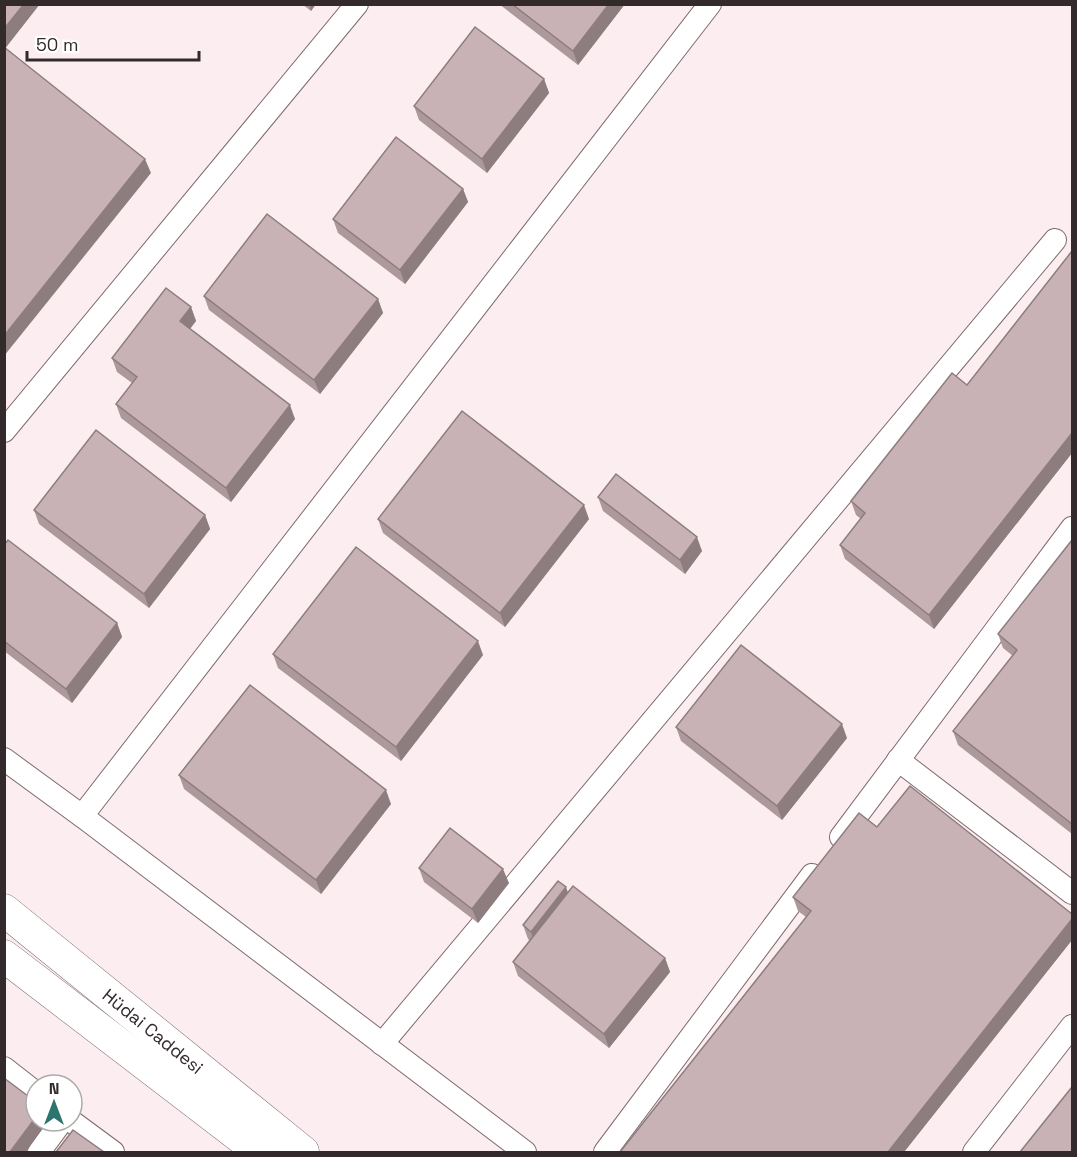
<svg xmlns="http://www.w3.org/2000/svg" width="1077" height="1157" font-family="'Space Grotesk',sans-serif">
	<rect width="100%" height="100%" fill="#fceef0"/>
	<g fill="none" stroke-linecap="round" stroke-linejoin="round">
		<defs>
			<g id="street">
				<path d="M4,431L357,4"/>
				<path d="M4,759L82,816L710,4"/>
				<path d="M898,760L1072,893"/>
				<path d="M82,816L525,1152"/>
				<path d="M841,837L1072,528"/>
				<path d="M382,1044L1055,240"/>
				<path d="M4,1068L36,1093"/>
				<path d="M71,1121L113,1152"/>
				<path d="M39,1152L62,1121"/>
				<path d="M605,1152L812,875"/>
				<path d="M974,1152L1072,1026"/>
			</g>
			<g id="secondary">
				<path id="s1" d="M4,910L303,1152"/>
				<path d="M4,956L260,1152"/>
			</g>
		</defs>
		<use href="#street" stroke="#7f6b6e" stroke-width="24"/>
		<use href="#secondary" stroke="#7f6b6e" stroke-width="33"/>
		<use href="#street" stroke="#fff" stroke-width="22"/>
		<use href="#secondary" stroke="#fff" stroke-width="32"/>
	</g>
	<g fill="#ad999c">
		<path d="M302,4H316L311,11Z"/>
		<path d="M499,4H625L578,65Z"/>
		<path d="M544,79L549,93L487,173L419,120L414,106Z"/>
		<path d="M463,189L468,202L405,284L338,233L333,219Z"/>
		<path d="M1072,251V453L934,629L845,559L840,545L861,519L856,515L851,501L967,385Z"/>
		<path d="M204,296L378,299L383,313L320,394L209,310Z"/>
		<path d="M191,307L196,321L190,329L295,419L231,502L121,418L116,404L132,383L117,372L112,358Z"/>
		<path d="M598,497L702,551L685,574L603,511Z"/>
		<path d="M34,510L205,515L210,529L149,608L39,524Z"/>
		<path d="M378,519H589L505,627L383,533Z"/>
		<path d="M1072,540V834L958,745L953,731L1013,656L1003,648L998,634Z"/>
		<path d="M4,545L117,623L122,637L72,703L4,651Z"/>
		<path d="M273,654L483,655L401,761L278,668Z"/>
		<path d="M676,727L847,738L782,820L681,741Z"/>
		<path d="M179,775L391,804L321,894L184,789Z"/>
		<path d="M877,827L1072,914V940L904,1152H620L806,917L798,911L793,897Z"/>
		<path d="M419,868L509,883L478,923L424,882Z"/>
		<path d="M568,892L665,958L670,972L609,1048L518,976L513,962L530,941L528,939L523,925Z"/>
	</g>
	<g fill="#8d7d7f">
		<path d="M24,4H40L4,50V29Z"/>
		<path d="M309,4H316L311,11Z"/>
		<path d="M609,4H625L578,65L573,51Z"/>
		<path d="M544,79L549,93L487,173L482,159Z"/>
		<path d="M145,159L151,173L4,356V336Z"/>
		<path d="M463,189L468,202L405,284L400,270Z"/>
		<path d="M378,299L383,313L320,394L314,380Z"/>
		<path d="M191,307L196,321L185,335L180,321Z"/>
		<path d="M290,405L295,419L231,502L226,488Z"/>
		<path d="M1072,433V453L934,629L929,615Z"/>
		<path d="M584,505L589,519L505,627L500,613Z"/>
		<path d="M205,515L210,529L149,608L144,594Z"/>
		<path d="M697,537L702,551L685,574L680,560Z"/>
		<path d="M117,623L122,637L72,703L66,689Z"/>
		<path d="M478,641L483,655L401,761L396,747Z"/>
		<path d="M842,724L847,738L782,820L777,806Z"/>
		<path d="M386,790L391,804L321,894L316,880Z"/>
		<path d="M503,869L509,883L478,923L472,909Z"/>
		<path d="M566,887L571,901L536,946L531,932Z"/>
		<path d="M1072,919V940L904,1152H888Z"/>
		<path d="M665,958L670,972L609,1048L604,1034Z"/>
		<path d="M36,1117V1121H48L26,1152H10Z"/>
	</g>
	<g fill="#c9b2b5" stroke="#8d7d7f" stroke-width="1.5">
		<path d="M4,4H24L4,29Z"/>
		<path d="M512,4H609L573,51Z"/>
		<path d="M475,27L544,79L482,159L414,106Z"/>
		<path d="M4,47L145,159L4,336Z"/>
		<path d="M396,137L463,189L400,270L333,219Z"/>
		<path d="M267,214L378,299L314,380L204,296Z"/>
		<path d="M1072,251V433L929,615L840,545L865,513L851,501L952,373L967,385Z"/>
		<path d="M166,288L191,307L180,321L290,405L226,488L116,404L137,377L112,358Z"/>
		<path d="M462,411L584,505L500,613L378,519Z"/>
		<path d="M96,430L205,515L144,594L34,510Z"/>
		<path d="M616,474L697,537L680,560L598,497Z"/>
		<path d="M8,540L117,623L66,689L4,641V545Z"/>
		<path d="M1072,540V824L953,731L1017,650L998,634Z"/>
		<path d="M356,547L478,641L396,747L273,654Z"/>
		<path d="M741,645L842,724L777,806L676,727Z"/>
		<path d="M250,685L386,790L316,880L179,775Z"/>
		<path d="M910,786L1072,914V919L888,1152H620L811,911L793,897L859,813L877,827Z"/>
		<path d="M450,828L503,869L472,909L419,868Z"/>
		<path d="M558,881L566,887L531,932L523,925Z"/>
		<path d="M573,886L665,958L604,1034L513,962Z"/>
		<path d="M4,1078L36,1102V1117L10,1152H4Z"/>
		<path d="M1072,1087V1152H1020Z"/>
		<path d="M73,1130L104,1152H56Z"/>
	</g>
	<g text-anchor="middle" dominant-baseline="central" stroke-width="6" stroke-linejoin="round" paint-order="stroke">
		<g font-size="18" fill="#322a2b" stroke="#fff">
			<text stroke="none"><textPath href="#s1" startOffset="192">Hüdai Caddesi</textPath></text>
		</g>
	</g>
	<rect width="1077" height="1157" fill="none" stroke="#322a2b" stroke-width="12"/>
	<g transform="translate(54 1103)"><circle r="28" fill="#ffffff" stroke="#adaaaa" stroke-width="1.5"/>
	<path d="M0-4.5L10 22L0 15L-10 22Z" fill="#2c746d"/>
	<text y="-9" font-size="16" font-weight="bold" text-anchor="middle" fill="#322a2b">N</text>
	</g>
	<path d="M27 51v9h172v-9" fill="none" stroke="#322a2b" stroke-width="3"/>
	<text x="36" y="51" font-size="18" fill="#322a2b" stroke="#ffffff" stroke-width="4.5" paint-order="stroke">50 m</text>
</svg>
